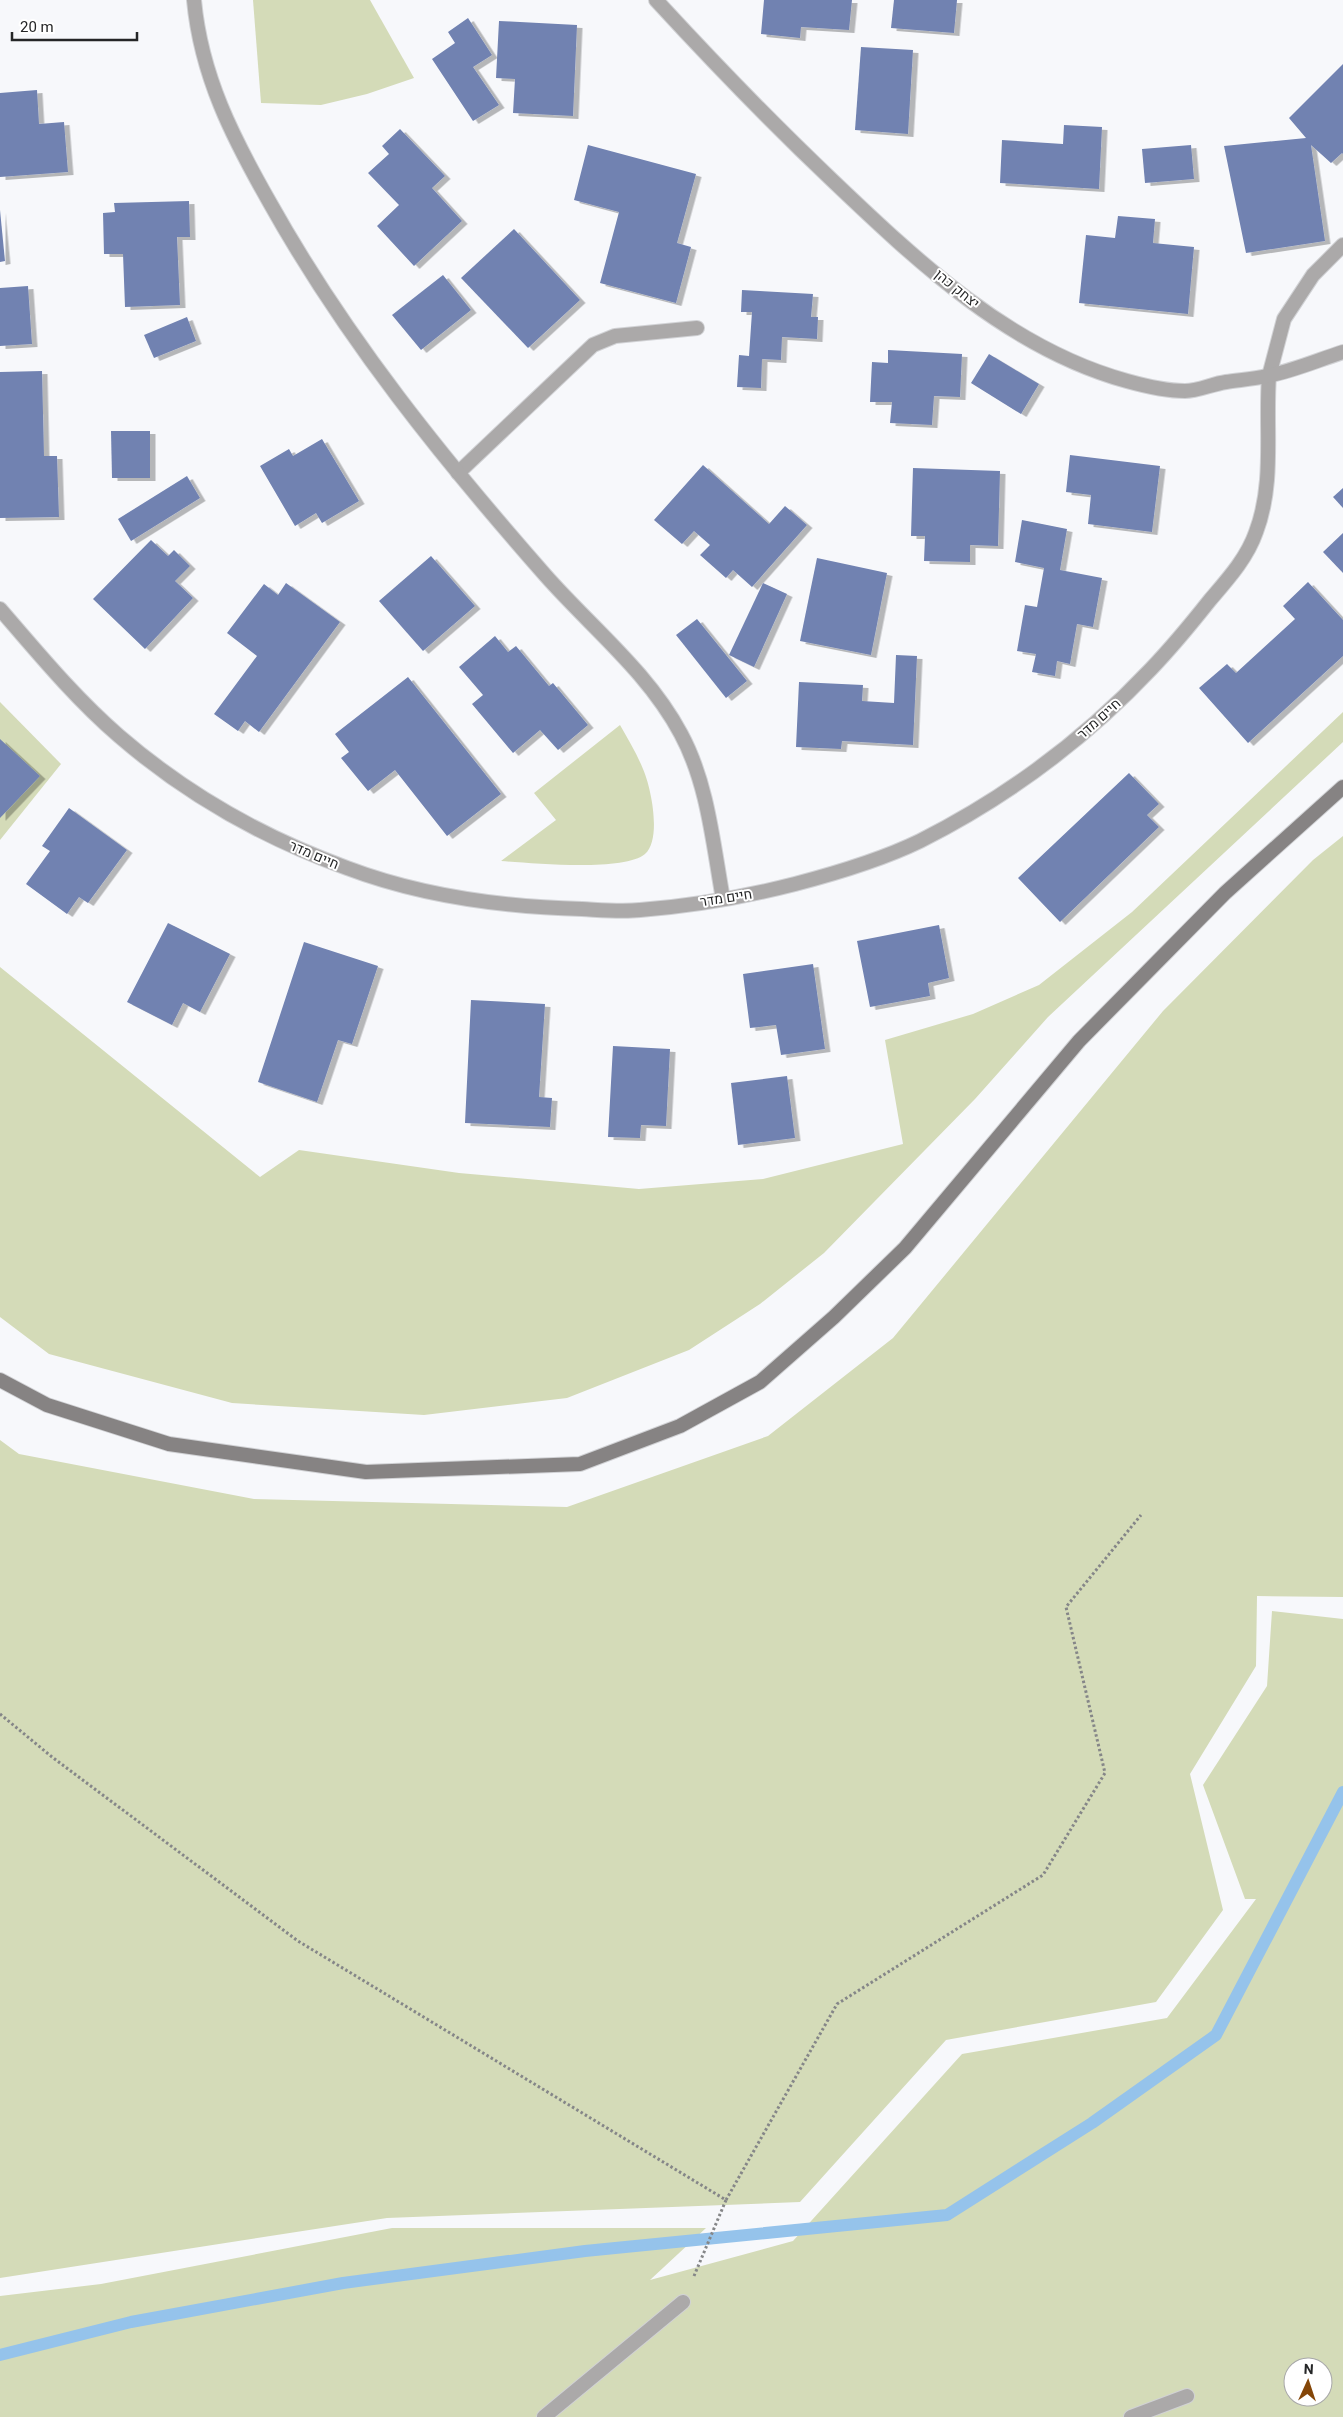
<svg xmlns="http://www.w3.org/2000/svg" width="1343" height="2417" font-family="Georgia,Heebo,serif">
	<defs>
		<filter id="shadow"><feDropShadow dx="5.5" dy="3" stdDeviation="0" flood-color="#0004"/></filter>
	</defs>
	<rect width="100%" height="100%" fill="#f7f8fb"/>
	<g fill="#d4dbb8" fill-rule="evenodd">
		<path d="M253,0H370L414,78L367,94L321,105L261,103Z"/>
		<path d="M0,702L61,764L0,840Z"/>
		<path d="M1343,712V742L1048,1017L975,1099L824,1253L760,1304L689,1350L567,1398L424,1415L232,1403L49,1354L0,1317V967L260,1177L299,1150L459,1173L639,1189L763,1179L903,1144L885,1040L973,1014L1039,985L1132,912Z"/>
		<path d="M620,725C628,739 637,754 643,769C651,787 662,839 645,854C624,872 531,863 501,861L556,820L534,793Z"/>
		<path d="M1343,836V1597L1257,1596L1256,1666L1190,1774L1223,1910L1156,2002L946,2040L800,2202L387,2218L0,2278V1440L19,1454L254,1499L567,1507L768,1436L893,1338L1163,1011L1313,860Z"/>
		<path d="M1272,1611L1343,1619V2417H0V2296L101,2284L392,2228H706L650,2280L793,2241L962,2054L1167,2018L1256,1899H1245L1203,1785L1267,1686ZM1293,2367H1323V2397H1293Z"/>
	</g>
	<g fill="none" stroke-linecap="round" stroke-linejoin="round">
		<path stroke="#95c3eb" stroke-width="12" d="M0,2355L131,2322L343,2283L585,2251L947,2215L1092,2123L1216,2035L1343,1792"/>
	</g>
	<g fill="#7182b1" filter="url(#shadow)">
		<path d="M764,0H852L849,30L801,27L800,38L761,34Z"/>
		<path d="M894,0H957L954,33L891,28Z"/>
		<path d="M468,18L492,55L473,67L499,105L473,121L432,59L455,43L448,32Z"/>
		<path d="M499,21L577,25L573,116L513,113L515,79L496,78Z"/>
		<path d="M861,47L913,50L908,134L855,130Z"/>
		<path d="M1343,64V154L1342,153L1331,163L1311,145L1325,241L1246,253L1224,146L1306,138L1289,118Z"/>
		<path d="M37,90L39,124L64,122L68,172L0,177V93Z"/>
		<path d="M1064,125L1102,127L1099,189L1000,183L1002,140L1063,144Z"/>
		<path d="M400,129L445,176L432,188L462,221L414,266L377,226L399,205L368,173L389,154L382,146Z"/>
		<path d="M588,145L696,174L677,243L691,247L676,303L600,283L619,212L574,200Z"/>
		<path d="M1191,145L1194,179L1145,183L1142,149Z"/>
		<path d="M189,201L190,237H177L180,305L125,307L123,254H104L103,213L115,212L114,203Z"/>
		<path d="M0,210L5,261L0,262Z"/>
		<path d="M1118,216L1155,219L1153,243L1194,247L1188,314L1079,303L1086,235L1115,238Z"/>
		<path d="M514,229L580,300L528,348L461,278Z"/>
		<path d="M443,275L471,310L421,350L392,315Z"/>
		<path d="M28,286L32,344L0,346V288Z"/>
		<path d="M742,290L813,294L811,317H818L817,339L782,337L781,360L762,359L761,388L737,387L739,355L749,356L752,312H741Z"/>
		<path d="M187,317L196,341L154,358L144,335Z"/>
		<path d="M888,350L962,354L960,397L934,396L932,425L890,423L892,402H870L872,362L888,363Z"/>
		<path d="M989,354L1039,384L1021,414L971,383Z"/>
		<path d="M42,371L44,456H57L59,517L0,518V372Z"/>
		<path d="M111,431H150V478H112Z"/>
		<path d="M322,439L359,501L322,523L316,513L295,526L260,466L289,449L293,456Z"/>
		<path d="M1070,455L1160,466L1152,532L1088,524L1091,495L1066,492Z"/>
		<path d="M703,465L769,524L785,506L807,525L752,587L733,570L726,578L700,555L710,545L694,531L682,544L654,520Z"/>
		<path d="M913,468L1000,471L998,546L970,545V562L924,561L925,536H911Z"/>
		<path d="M187,476L200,498L131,541L118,519Z"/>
		<path d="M1343,488V508L1333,497Z"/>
		<path d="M1022,520L1067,529L1060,570L1102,578L1093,627L1077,624L1070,664L1057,661L1055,676L1032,672L1036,654L1017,651L1025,605L1037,607L1044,568L1015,562Z"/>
		<path d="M1343,533V573L1323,552Z"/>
		<path d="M151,540L168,556L174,550L190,566L175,581L193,598L145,649L93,599Z"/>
		<path d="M431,556L475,606L423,651L379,601Z"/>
		<path d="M817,558L887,573L871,655L800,641Z"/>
		<path d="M1308,582L1343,620V656L1248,743L1199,688L1227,664L1236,673L1295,619L1283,606Z"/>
		<path d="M286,583L340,622L259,732L245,721L238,731L214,714L257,656L227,633L264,584L278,595Z"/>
		<path d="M763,583L787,594L754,667L729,655Z"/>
		<path d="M697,619L747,681L726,698L676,635Z"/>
		<path d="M495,636L508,652L516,646L549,686L553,683L588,725L558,750L540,730L513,753L472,704L483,695L459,667Z"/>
		<path d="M896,655L917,656L913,745L842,741L841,749L796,747L799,682L863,685L862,701L894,703Z"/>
		<path d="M408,677L501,794L447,836L395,770L368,791L341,758L349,752L335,734Z"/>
		<path d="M0,739L40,776L0,818Z"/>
		<path d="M1129,773L1159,804L1147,815L1159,827L1060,922L1018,878Z"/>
		<path d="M69,808L127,850L88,903L79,897L67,914L26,884L50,851L42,846Z"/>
		<path d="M168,923L230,954L200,1012L183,1003L172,1025L127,1002Z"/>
		<path d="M939,925L949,978L928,983L930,996L870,1007L857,941Z"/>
		<path d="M304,942L378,966L352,1044L338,1040L317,1102L258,1082Z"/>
		<path d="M813,964L825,1049L781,1055L776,1025L750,1028L743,974Z"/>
		<path d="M471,1000L545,1004L539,1097L552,1098L550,1127L465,1123Z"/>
		<path d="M613,1046L670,1049L666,1126L641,1125L640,1138L608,1137Z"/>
		<path d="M787,1076L795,1138L738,1145L731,1083Z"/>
	</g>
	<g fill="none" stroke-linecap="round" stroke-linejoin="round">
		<defs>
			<g id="service">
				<path d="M1269,376L1284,319L1313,275L1343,245"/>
				<path d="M458,473L593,345L615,336L697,328"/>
			</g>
			<g id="minor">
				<path d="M194,0C201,76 233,138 270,203C346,339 444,460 546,576C592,628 648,672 681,734C708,784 713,844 723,899"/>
				<path d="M0,609C38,653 75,698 119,736C185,793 264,838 347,868C421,896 503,907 582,909C601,910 621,912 640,910C692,906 744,897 795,884C837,873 881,860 920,841C1007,797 1084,740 1151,669C1172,647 1191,624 1210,600C1228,579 1247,558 1256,532C1275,482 1265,428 1269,376"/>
				<path d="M544,2417L683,2302"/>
				<path d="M1131,2417L1187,2396"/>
			</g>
			<path id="tertiary" d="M656,0C713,62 771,122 832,180C918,262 1010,349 1127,381C1145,386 1166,391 1185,391C1198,391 1212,384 1226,382C1239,380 1253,379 1267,376C1293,371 1318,360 1343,352"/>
			<path id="secondary" d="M0,1380L47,1405L169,1444L366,1472L580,1464L680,1426L760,1382L834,1317L905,1248L1079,1041L1225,893L1343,787"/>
		</defs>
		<use href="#service" stroke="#d1d2d5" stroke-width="16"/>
		<use href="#minor" stroke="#d1d2d5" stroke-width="16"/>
		<use href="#tertiary" stroke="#d1d2d5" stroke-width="16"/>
		<use href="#secondary" stroke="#d1d2d5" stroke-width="16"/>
		<g stroke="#858688" stroke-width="3" stroke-dasharray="2.5 2.5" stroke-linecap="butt">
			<path d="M0,1714L52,1757L298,1941L726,2200L694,2276"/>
			<path d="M726,2200L837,2004L1043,1875L1105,1773L1066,1607L1141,1515"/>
		</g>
		<use href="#service" stroke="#aba9a9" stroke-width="14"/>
		<use href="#minor" stroke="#aba9a9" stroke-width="14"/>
		<use href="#tertiary" stroke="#aba9a9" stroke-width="14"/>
		<use href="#secondary" stroke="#868383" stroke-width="14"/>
	</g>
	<g text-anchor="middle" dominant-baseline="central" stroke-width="4" stroke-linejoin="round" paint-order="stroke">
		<g font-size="14" fill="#252627" stroke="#fff">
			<text transform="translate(957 289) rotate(39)">יצחק כהן</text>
			<text transform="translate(1099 719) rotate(-42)">חיים מדר</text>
			<text transform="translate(314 855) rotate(23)">חיים מדר</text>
			<text transform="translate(726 898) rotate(-9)">חיים מדר</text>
		</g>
	</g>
	<g transform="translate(1308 2382) rotate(3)"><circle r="24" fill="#ffffff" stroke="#a8a8a9"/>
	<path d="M0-4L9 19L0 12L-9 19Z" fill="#844608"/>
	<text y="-8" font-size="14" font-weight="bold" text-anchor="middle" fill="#252627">N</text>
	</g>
	<path d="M12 32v8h125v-8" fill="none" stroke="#252627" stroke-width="2.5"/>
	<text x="20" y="32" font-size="15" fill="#252627" stroke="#ffffff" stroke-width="4" paint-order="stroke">20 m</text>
</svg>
